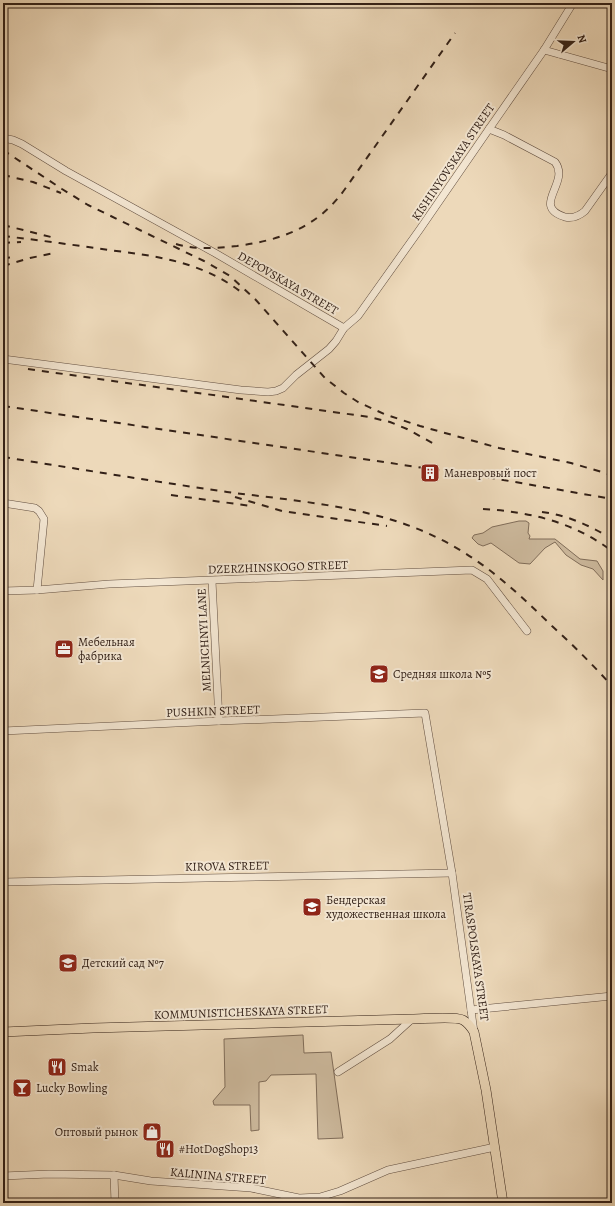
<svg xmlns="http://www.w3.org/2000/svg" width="615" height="1206" font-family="Alegreya,serif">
	<rect width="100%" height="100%" fill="#edd9ba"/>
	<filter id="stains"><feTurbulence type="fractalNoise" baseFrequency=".005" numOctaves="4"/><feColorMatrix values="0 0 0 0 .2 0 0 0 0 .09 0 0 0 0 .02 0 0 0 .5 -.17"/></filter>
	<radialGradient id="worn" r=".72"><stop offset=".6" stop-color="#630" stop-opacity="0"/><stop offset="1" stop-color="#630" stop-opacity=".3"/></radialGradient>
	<g fill="#cdba9e" stroke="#806d5a">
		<path d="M519,521H526L529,523L528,533L530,536L529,539H555L580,559L597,561L603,571V580L593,569L581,565L566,555L555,542L545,548L530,564L519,563L491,543L483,546L478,544L472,538L474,535L483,533L492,527Z"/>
		<path d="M303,1035L304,1053L331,1052L343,1138L318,1139L316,1074L271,1075L266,1081L259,1082V1130L251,1131L250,1105H214L213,1101L225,1087L224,1039Z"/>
	</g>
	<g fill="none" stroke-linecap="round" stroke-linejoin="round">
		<defs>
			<g id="minor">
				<path d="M544,50L612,69"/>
				<path d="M489,129L504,135L555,162C571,183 530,206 565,217C573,219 579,216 585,211L612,173"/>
				<path d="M3,138L13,140L22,144L66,171L215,253L344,328"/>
				<path d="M3,359L241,390L268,392L276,391L283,388L296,375L329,349L336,341L344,328L358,316L420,229L489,129L544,50L573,3"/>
				<path d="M3,503L35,508L39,511L44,519L37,590"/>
				<path d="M212,581L219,721"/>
				<path d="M3,591L37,590L109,584L472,570L487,579L527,631"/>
				<path d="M3,731L219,721L425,713L452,873L474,1032"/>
				<path d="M3,882L452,873"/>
				<path d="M471,1010L612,996"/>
				<path d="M338,1072L390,1039L412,1019"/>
				<path d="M114,1175L115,1203"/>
				<path d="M3,1176L49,1174L114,1175L151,1181L251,1188L299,1198L320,1197L340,1191L388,1170L495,1147"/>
			</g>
			<path id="major" d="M3,1032L93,1028L412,1019C423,1019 455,1016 463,1020C468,1023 471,1027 474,1032L486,1090L503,1203"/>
		</defs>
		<use href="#minor" stroke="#614e40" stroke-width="8"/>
		<use href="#major" stroke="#322017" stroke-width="10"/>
		<use href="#minor" stroke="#f3e6d2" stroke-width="7"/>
		<use href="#major" stroke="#edd9ba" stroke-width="9"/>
		<g stroke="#322017" stroke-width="2" stroke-dasharray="7 7" stroke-linecap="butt">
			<path d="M3,150L62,189L88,205L204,261L230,276L255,299L325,378L344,393L358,402L384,414L420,426L499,448L571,463L612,475"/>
			<path d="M3,175L33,182L61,193"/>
			<path d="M3,225L51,237"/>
			<path d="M3,236C38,240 74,245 109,250C157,256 202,262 241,292"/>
			<path d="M3,243L21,242"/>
			<path d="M176,244C196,250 217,248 237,246C282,240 318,227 345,189L455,33"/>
			<path d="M3,258L16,257"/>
			<path d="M3,266L30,258L54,253"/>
			<path d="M28,369L369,417L390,422L407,429L438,446"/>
			<path d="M3,406L492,478L612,499"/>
			<path d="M3,457C78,469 152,481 227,492C296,501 374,506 438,538C483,560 516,591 552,626C573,645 593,665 612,686"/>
			<path d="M171,495L251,506"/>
			<path d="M235,497L282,511L387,526"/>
			<path d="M483,509C531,512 573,522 612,551"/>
			<path d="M542,512C567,515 591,526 612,539"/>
		</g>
	</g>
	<defs>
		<symbol id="building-square" viewBox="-11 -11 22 22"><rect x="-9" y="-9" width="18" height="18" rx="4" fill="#8f2418" stroke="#f3e6d2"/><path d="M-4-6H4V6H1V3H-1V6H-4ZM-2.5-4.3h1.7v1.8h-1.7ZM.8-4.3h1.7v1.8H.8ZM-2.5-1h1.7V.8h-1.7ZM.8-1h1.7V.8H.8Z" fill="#fff"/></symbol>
		<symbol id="office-square" viewBox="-11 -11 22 22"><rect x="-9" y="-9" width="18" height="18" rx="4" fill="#8f2418" stroke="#f3e6d2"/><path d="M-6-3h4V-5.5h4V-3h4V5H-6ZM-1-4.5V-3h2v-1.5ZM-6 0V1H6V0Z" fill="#fff"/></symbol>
		<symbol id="school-square" viewBox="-11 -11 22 22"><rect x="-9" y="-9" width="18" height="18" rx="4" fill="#8f2418" stroke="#f3e6d2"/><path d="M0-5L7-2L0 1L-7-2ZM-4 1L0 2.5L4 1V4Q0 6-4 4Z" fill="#fff"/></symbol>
		<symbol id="restaurant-square" viewBox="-11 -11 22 22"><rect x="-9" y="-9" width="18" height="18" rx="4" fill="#8f2418" stroke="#f3e6d2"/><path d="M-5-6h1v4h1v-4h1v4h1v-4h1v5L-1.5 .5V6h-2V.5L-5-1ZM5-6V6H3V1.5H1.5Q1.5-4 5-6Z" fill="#fff"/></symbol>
		<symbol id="bar-square" viewBox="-11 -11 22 22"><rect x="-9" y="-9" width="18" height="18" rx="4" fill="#8f2418" stroke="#f3e6d2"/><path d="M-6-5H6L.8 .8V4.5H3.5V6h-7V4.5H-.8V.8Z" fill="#fff"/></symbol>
		<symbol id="shop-square" viewBox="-11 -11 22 22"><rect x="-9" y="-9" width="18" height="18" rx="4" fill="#8f2418" stroke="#f3e6d2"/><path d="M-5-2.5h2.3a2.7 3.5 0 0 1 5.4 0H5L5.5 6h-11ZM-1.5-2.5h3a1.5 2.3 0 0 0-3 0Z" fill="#fff"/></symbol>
	</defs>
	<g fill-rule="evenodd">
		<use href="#building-square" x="419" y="462" width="22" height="22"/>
		<use href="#office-square" x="53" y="638" width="22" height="22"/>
		<use href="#school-square" x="368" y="663" width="22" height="22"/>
		<use href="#school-square" x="301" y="896" width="22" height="22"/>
		<use href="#school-square" x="57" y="952" width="22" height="22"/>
		<use href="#restaurant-square" x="46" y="1056" width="22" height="22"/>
		<use href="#bar-square" x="11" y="1077" width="22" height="22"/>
		<use href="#shop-square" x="141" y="1121" width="22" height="22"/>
		<use href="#restaurant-square" x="154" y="1138" width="22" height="22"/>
	</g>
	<g text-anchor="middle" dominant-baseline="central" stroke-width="4" stroke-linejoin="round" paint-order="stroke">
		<g font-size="12" fill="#322017" stroke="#f3e6d2">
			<text transform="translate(453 162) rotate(-56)">KISHINYOVSKAYA STREET</text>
			<text transform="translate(288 283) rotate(30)">DEPOVSKAYA STREET</text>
			<text transform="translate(278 567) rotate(-2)">DZERZHINSKOGO STREET</text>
			<text transform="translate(204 640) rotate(-93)">MELNICHNYI LANE</text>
			<text transform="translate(213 711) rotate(-2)">PUSHKIN STREET</text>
			<text transform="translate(227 866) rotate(-1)">KIROVA STREET</text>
			<text transform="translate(476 957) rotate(82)">TIRASPOLSKAYA STREET</text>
			<text transform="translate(241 1012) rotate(-2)">KOMMUNISTICHESKAYA STREET</text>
			<text transform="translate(218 1176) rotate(5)">KALININA STREET</text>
		</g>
		<g font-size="12" fill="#322017" stroke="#f3e6d2" text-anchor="start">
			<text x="444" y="473">Маневровый пост</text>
			<text x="78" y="642">Мебельная<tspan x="78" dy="14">фабрика</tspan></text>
			<text x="393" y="674">Средняя школа №5</text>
			<text x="326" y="900">Бендерская<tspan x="326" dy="14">художественная школа</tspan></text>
			<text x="82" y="963">Детский сад №7</text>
			<text x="71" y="1067">Smak</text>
			<text x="36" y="1088">Lucky Bowling</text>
			<text x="138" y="1132" text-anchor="end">Оптовый рынок</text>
			<text x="179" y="1149">#HotDogShop13</text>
		</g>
	</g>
	<rect width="615" height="1206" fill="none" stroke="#edd9ba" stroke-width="16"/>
	<rect x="4" y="4" width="607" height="1198" fill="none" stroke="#322017" stroke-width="2"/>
	<rect x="8" y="8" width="599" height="1190" fill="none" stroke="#322017"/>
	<g transform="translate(573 42) rotate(71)" stroke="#f3e6d2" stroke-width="3" paint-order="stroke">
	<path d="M0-3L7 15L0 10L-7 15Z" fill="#322017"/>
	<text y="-6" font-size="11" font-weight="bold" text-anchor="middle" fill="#322017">N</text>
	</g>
	<rect width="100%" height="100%" filter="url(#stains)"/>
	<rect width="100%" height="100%" fill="url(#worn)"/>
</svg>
